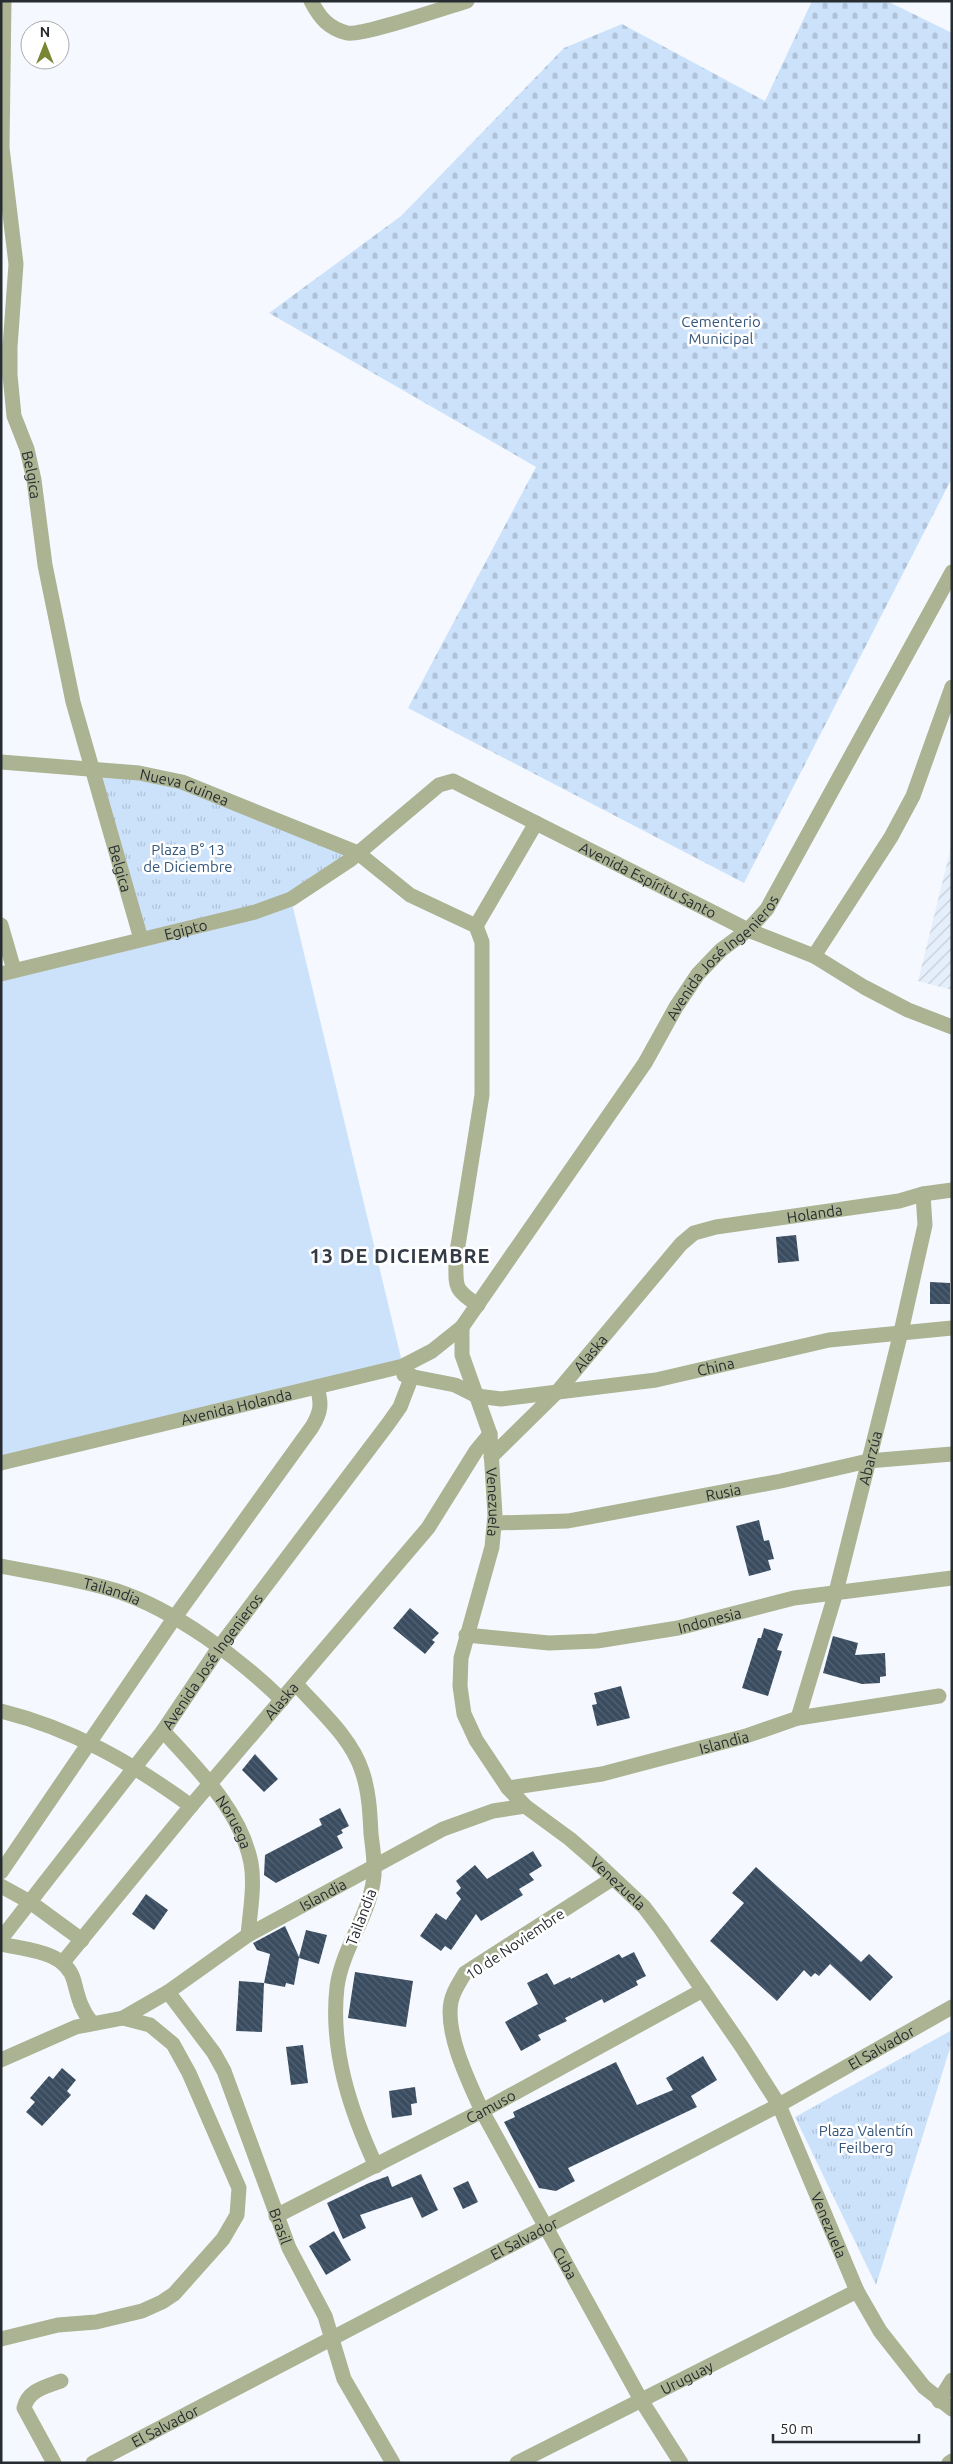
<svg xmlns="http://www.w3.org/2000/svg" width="953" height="2464" font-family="Ubuntu,sans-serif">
	<defs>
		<pattern id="industrial-furrows" width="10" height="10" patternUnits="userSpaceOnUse" patternTransform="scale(1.25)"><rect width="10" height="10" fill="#e5effb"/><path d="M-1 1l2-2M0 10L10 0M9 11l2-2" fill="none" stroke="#c4cdd7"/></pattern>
		<pattern id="grass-tufts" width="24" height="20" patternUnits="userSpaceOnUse" patternTransform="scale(1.25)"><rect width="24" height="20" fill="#cce2fb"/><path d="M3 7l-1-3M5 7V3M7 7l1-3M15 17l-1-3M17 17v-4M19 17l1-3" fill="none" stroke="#afc2d7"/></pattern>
		<pattern id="cemetery-stones" width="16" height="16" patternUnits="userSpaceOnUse" patternTransform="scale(1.25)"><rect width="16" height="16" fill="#cce2fb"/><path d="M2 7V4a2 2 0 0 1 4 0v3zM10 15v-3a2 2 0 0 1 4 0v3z" fill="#afc2d7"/></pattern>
		<pattern id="building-back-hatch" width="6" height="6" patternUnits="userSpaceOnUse" patternTransform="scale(1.25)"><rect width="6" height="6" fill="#3a4c60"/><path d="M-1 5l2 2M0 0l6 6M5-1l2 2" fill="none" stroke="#546373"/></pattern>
	</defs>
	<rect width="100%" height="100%" fill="#f5f9ff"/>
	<path fill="url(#industrial-furrows)" d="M952,843V990L918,981Z"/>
	<g fill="url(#grass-tufts)">
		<path d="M90,768L139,773L358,853L291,899L141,939Z"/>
		<path d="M952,2030V2042L876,2285L795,2117Z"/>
	</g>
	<path fill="url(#cemetery-stones)" d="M812,1H887L952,33V478L744,883L408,708L536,467L269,313L401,216L564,48L622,24L765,101Z"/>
	<path fill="#cce2fb" d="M291,899L403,1366L1,1463V974Z"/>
	<g fill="url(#building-back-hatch)">
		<path d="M796,1235L799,1261L778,1263L776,1237Z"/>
		<path d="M930,1282L950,1283V1304H930Z"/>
		<path d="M759,1520L764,1541L769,1540L774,1559L768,1560L771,1570L749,1576L736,1526Z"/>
		<path d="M410,1608L439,1633L432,1640L435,1642L425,1654L393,1628Z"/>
		<path d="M764,1628L783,1634L777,1650L782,1651L768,1696L742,1688L758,1638H761Z"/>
		<path d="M833,1636L858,1643L855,1655L885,1653L886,1676L880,1677V1683L862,1684L823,1673Z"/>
		<path d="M621,1686L630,1718L597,1726L592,1705L597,1704L594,1693Z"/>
		<path d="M255,1754L278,1779L264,1792L242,1770Z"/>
		<path d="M340,1808L349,1826L341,1830L343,1833L337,1836L343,1848L276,1883L264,1875L265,1855L322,1825L319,1819Z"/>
		<path d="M533,1851L542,1866L529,1874L534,1880L519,1889L523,1895L481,1921L476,1914L451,1950L445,1946L441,1951L420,1936L436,1913L446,1920L461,1899L456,1893L461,1888L456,1881L475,1865L487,1879Z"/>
		<path d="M756,1867L861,1962L869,1954L893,1977L870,2001L830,1964L819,1976L815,1973L811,1977L804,1970L777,2001L710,1941L744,1903L732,1893Z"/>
		<path d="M146,1894L168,1910L154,1930L132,1914Z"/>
		<path d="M285,1926L299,1957L306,1930L327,1935L319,1964L299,1958L294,1985L286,1983L285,1987L264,1983L270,1954L257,1950L253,1943Z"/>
		<path d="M634,1952L646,1976L636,1981L638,1985L604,2003L602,1999L565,2018L567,2021L538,2035L541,2040L521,2051L505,2022L538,2004L527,1983L547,1973L554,1985L570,1977L571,1979L619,1954L622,1958Z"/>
		<path d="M355,1972L413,1981L406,2027L348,2018Z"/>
		<path d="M239,1981L264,1983L262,2032L236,2031Z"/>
		<path d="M303,2045L308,2083L291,2085L286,2047Z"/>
		<path d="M703,2056L717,2080L691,2096L697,2107L568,2168L575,2181L556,2191L539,2188L504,2122L515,2117L513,2112L616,2062L637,2105L673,2090L666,2078Z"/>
		<path d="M62,2068L76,2080L67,2091L71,2095L42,2126L26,2112L35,2102L30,2098L49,2076L53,2079Z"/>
		<path d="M415,2087L417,2103L411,2104L412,2115L392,2118L389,2091Z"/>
		<path d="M421,2174L438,2210L422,2218L412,2197L360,2215L366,2228L343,2239L327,2203L369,2183L388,2176L392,2187Z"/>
		<path d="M468,2181L478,2202L463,2209L453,2188Z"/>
		<path d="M334,2231L351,2260L326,2275L309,2246Z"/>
	</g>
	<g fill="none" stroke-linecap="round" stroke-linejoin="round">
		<g stroke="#acb392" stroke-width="15">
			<path id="s1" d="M4,1L2,148L16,264L10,347V375L14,416L27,449L34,480L45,565L73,702L141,939"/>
			<path d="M311,1C320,18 328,28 347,33C362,36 447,7 467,1"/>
			<path id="s2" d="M1,762L139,773L182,782L358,853L410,895L476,926L482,942V1095L456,1258C456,1287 453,1289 478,1305"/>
			<path d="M1,925L14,970"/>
			<path d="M476,926L536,823"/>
			<path d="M814,956L891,837L913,796L952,687"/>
			<path id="s3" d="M1,974L255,912L291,899L350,860L439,785L453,781L748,930L814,956L864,987L908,1010L952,1027"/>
			<path id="s4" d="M462,1327V1355L490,1434L495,1515L492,1547L461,1658L460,1686L464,1714L476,1740L508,1788L525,1806L570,1839L593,1859L644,1907L660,1928L742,2047L779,2105L857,2291L880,2331L924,2387L952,2409"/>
			<path id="s5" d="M404,1375L455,1385L477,1396L501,1399L656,1380L829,1340L952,1328"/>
			<path id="s6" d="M491,1457L558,1391L681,1244L694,1233L716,1227L899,1201L923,1194L952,1190"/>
			<path id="s7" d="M1,1463L403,1366L432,1351L462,1327L645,1063L676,1007L698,974L721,950L748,930L767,909L952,572"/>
			<path id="s8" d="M495,1523L568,1521L781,1481L868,1461L952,1454"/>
			<path id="s9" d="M1,1566C40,1574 80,1579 117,1591C175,1610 239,1658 282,1700"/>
			<path id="s10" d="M466,1635L549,1643L597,1641L678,1628L794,1598L952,1578"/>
			<path d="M296,1684C319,1710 351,1737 362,1771C369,1791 370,1813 371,1834C373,1850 376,1868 373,1883C367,1919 342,1950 337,1987C330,2050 350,2110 376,2166"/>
			<path d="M1,1711C73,1729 132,1763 191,1806"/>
			<path id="s11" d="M798,1718L836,1592L901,1332L925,1225L923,1194"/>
			<path id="s12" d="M163,1731C197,1768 241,1811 251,1863C255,1885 250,1912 248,1935"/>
			<path id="s13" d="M508,1788L602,1774L746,1736L798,1718L939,1696"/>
			<path d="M1,1872L175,1617L312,1427C321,1412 322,1404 317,1387"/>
			<path id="s14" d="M612,1879L465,1973C459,1983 453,1991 451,2002C445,2034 469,2082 482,2111L641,2400L681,2463"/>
			<path d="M1,1886L30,1902L82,1940"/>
			<path id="s15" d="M1,1939L163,1731L218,1649L388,1424L400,1407L412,1376"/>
			<path d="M1,1944C27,1950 66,1951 74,1981C78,1997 81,2010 92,2023"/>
			<path id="s16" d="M64,1961L191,1806L428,1528L476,1451L490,1434"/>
			<path id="s17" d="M168,1992L214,2053L224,2071L289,2248L325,2316L344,2379L393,2463"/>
			<path id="s18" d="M1,2060L76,2027L123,2018L168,1992L248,1935L443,1829L493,1811L525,1806"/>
			<path id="s19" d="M276,2216L482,2111L703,1990"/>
			<path d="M1,2339L58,2325L96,2322L142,2311L162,2302L174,2294L223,2239L237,2215L239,2188L189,2073L173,2044L150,2025L123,2018"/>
			<path d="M939,2401L952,2380"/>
			<path d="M54,2463L24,2408C28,2390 45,2387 61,2381"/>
			<path id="s20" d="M93,2463L779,2105L952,2007"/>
			<path id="s21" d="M517,2463L857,2291"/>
			<path d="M949,2463L952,2461"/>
		</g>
	</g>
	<g text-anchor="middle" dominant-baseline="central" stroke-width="5" stroke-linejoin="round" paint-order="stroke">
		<g font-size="15" fill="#35567b" stroke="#fff">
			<text x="721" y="321">Cementerio<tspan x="721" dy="17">Municipal</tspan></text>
			<text x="188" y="849">Plaza B° 13<tspan x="188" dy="17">de Diciembre</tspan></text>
			<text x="866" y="2130">Plaza Valentín<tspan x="866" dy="17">Feilberg</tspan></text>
		</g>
		<g font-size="15" fill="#272c30" stroke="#fff">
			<text stroke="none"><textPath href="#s1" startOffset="478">Belgica</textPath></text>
			<text stroke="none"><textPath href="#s2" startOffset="186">Nueva Guinea</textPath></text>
			<text stroke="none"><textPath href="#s1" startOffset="882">Belgica</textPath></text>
			<text stroke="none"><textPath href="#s3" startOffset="720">Avenida Espíritu Santo</textPath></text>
			<text stroke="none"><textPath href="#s3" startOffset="190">Egipto</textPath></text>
			<text stroke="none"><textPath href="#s7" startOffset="938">Avenida José Ingenieros</textPath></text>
			<text stroke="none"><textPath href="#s6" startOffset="425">Holanda</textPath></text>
			<text stroke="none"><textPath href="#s6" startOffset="144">Alaska</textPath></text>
			<text stroke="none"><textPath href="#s5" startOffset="318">China</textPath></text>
			<text stroke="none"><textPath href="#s7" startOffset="242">Avenida Holanda</textPath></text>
			<text stroke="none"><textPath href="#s11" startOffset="270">Abarzúa</textPath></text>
			<text stroke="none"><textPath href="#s8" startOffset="231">Rusia</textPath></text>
			<text stroke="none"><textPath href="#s4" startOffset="180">Venezuela</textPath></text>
			<text stroke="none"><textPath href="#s9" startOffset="114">Tailandia</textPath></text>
			<text stroke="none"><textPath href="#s10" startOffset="246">Indonesia</textPath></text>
			<text stroke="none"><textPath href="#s15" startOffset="349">Avenida José Ingenieros</textPath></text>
			<text stroke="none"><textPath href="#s16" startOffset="339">Alaska</textPath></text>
			<text stroke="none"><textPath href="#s13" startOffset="221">Islandia</textPath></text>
			<text stroke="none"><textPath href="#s12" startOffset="116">Noruega</textPath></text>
			<text stroke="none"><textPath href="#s4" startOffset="629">Venezuela</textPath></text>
			<text stroke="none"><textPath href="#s18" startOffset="365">Islandia</textPath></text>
			<text transform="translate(361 1917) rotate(-69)">Tailandia</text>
			<text transform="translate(515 1944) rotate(-34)">10 de Noviembre</text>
			<text stroke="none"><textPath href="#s20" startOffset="891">El Salvador</textPath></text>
			<text stroke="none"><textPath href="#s19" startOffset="241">Camuso</textPath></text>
			<text stroke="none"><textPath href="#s4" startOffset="1034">Venezuela</textPath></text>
			<text stroke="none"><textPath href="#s17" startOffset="262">Brasil</textPath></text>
			<text stroke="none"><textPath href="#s20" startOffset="486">El Salvador</textPath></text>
			<text stroke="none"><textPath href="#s14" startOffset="495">Cuba</textPath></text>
			<text stroke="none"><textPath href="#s21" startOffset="190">Uruguay</textPath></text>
			<text stroke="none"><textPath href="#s20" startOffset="81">El Salvador</textPath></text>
		</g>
		<g font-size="20" font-weight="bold" letter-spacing="1" fill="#333c46" stroke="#fff">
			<text x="400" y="1255">13 DE DICIEMBRE</text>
		</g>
	</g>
	<rect width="953" height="2464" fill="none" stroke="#272c30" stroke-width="5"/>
	<g transform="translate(45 45)"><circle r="24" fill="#ffffff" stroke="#a9abac"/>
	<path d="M0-4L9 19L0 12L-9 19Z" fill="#798633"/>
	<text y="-8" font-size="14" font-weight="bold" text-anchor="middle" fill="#272c30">N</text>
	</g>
	<path d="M773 2434v8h146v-8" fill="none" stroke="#272c30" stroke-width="2.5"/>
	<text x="780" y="2434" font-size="15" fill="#272c30" stroke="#ffffff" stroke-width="4" paint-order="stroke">50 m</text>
</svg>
